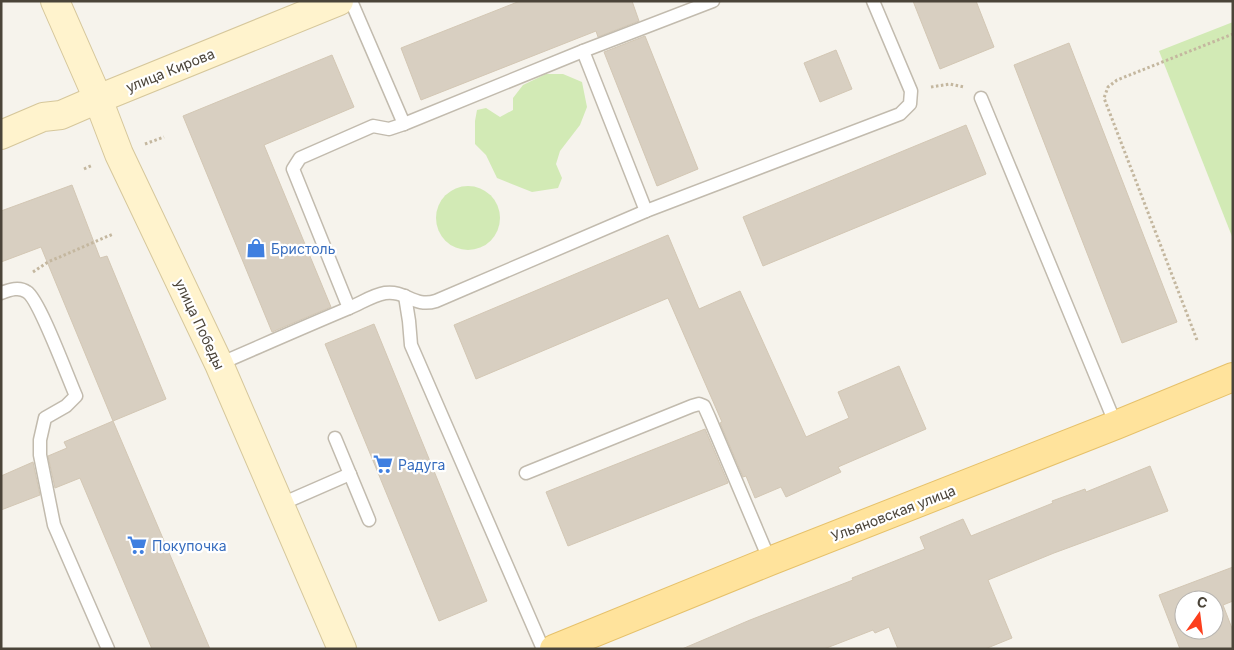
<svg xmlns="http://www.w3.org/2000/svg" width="1234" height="650" font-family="Inter,sans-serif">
	<rect width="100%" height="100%" fill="#f6f3ec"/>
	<g fill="#d2eab5">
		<path d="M1233,22V239L1159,51Z"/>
		<path d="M546,74H563L582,82L587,107L580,125L560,151L556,164L562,178L558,188L532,192L497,178L486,155L475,144V121L477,110L486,108L500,117L513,110V98L523,85Z"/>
		<circle cx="468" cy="218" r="32"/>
	</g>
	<g fill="#d8cfc1" stroke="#d3c7b4" fill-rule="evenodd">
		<path d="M520,1H632L639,21L598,37L596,31L421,100L401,48Z"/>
		<path d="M913,1H976L994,47L940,69Z"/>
		<path d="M645,36L698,169L657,186L604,52Z"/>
		<path d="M1069,43L1177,322L1122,343L1014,65Z"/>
		<path d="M836,50L852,89L820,102L804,63Z"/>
		<path d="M332,55L354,107L264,145L331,307L272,332L183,116Z"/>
		<path d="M966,125L986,174L763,266L743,217Z"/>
		<path d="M72,185L100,258L107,256L166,399L113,421L41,247L1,262V211Z"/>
		<path d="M668,235L699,309L740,291L806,437L849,418L838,392L899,366L926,429L838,467L841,472L786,497L781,487L755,498L746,476L743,477L720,423L722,422L668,298L476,379L454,325Z"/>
		<path d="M374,324L487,601L439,621L325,344Z"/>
		<path d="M113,421L210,649H152L80,478L55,488L48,456L67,448L64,442Z"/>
		<path d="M705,429L728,483L568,546L546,492Z"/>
		<path d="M33,462L40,495L1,510V476Z"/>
		<path d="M1150,466L1168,511L1054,553L988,580L1012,638L985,649H898L889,627L875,633L873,630L824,649H682L750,620L853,580L852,578L925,549L920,537L963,519L971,536L1053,503L1052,501L1085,489L1086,492Z"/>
		<path d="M1233,567V601L1223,605L1233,631V649H1180L1159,595ZM1184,600H1214V630H1184Z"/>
	</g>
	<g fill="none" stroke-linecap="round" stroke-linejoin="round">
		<defs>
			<g id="lane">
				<path d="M351,1L404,124"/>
				<path d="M583,51L646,211"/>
				<path d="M981,98L1116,425"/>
				<path d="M1,293C9,290 19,286 27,292C39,299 68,378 76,396L66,406L45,418L40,440V455L54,525L108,649"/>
				<path d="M405,296L409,321L411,345L543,649"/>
				<path d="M349,308L293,169L300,158L373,126L389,129L404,124L583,51L713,1"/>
				<path d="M219,364C263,345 306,326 349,308C361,303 373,295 385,293C406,290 414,308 436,301L646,211L900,114L910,104L911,91L873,1"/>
				<path d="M335,438L369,520"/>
				<path d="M526,473L692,406L699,404L704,406L709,417L770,561"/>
				<path d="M279,505L350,474"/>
			</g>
			<g id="secondary">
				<path d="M55,1L98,99L119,154L219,364L342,649"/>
				<path d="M1,135L43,117L61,115L98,99L339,1"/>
			</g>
			<path id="primary" d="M554,649L770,561L1116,425L1233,377"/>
		</defs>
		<use href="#lane" stroke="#c2bbae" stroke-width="15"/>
		<use href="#secondary" stroke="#d6c79b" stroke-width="30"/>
		<use href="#primary" stroke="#e6c16a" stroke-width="30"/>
		<g stroke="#c4b79f" stroke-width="3" stroke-dasharray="2.5 2.5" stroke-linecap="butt">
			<path d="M931,87L950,84L964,87"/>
			<path d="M145,144L164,137"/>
			<path d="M84,169L93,165"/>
			<path d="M33,272L48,262L113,234"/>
			<path d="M1197,340L1104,98L1108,87L1117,80L1233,34"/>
		</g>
		<use href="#lane" stroke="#fff" stroke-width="12"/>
		<use href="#secondary" stroke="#fff3cd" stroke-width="28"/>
		<use href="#primary" stroke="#ffe39c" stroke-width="28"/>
	</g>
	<defs>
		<symbol id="shop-bare" viewBox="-9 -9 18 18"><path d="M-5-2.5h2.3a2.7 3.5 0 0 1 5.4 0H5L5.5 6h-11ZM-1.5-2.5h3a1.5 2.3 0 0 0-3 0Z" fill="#3f7fe0" stroke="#fff" stroke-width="2.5" paint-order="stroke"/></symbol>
		<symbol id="supermarket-bare" viewBox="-9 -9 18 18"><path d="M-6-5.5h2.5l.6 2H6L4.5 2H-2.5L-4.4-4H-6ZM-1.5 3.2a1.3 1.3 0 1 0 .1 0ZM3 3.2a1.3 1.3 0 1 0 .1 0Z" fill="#3f7fe0" stroke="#fff" stroke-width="2.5" paint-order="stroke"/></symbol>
	</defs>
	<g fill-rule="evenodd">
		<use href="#shop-bare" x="242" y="234" width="28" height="28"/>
		<use href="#supermarket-bare" x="369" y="450" width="28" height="28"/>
		<use href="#supermarket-bare" x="123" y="531" width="28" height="28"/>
	</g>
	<g text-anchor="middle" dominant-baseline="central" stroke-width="4.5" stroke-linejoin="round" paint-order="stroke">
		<g font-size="14" fill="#4b4439" stroke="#fff">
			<text transform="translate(170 70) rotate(-22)">улица Кирова</text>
			<text transform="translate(200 324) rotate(65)">улица Победы</text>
			<text transform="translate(893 513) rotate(-21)">Ульяновская улица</text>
		</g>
		<g font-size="14" fill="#366cbe" stroke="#fff" text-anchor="start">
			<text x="271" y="248">Бристоль</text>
			<text x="398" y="464">Радуга</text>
			<text x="152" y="545">Покупочка</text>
		</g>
	</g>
	<rect width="1234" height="650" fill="none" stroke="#4b4439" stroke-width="5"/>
	<g transform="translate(1199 615) rotate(14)"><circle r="24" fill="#ffffff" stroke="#b7b4b0"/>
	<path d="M0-4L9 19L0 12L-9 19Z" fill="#fc3f1d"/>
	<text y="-8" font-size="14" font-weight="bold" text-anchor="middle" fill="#4b4439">С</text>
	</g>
</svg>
